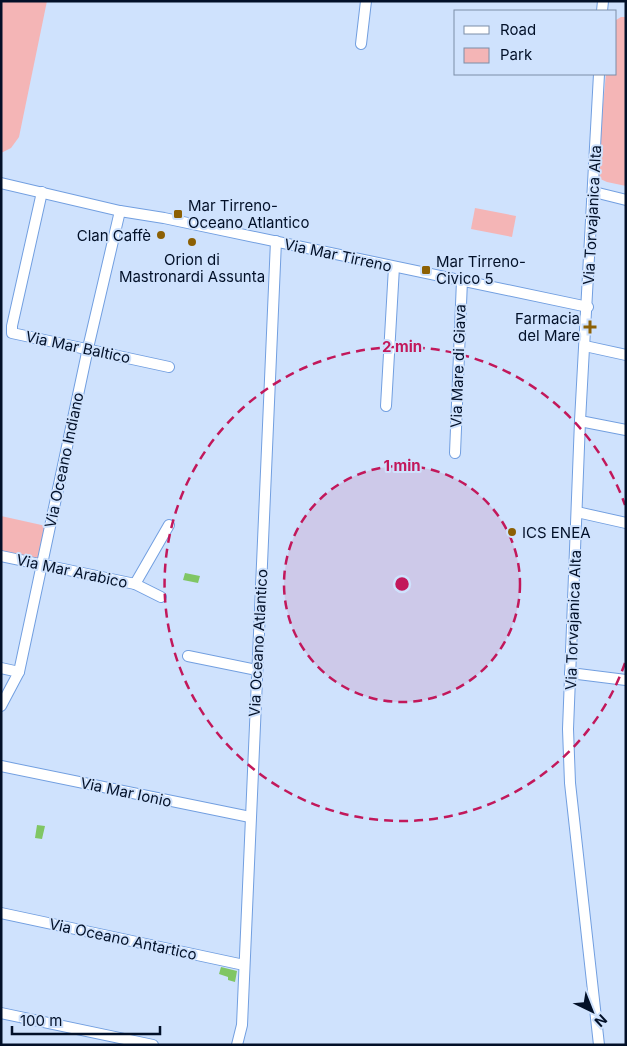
<svg xmlns="http://www.w3.org/2000/svg" width="627" height="1046" font-family="Inter,sans-serif">
	<rect width="100%" height="100%" fill="#cfe2fd"/>
	<g fill="#f4b5b6">
		<path d="M1,1H47L19,137L11,148L1,153Z"/>
		<path d="M621,17H626V186L607,182L596,177L606,74H616V20Z"/>
		<path d="M475,208L516,216L512,237L471,229Z"/>
		<path d="M1,516L46,526L39,559L1,551Z"/>
	</g>
	<g fill="#80c664">
		<path d="M185,573L200,576L198,583L183,580Z"/>
		<path d="M37,825L45,826L42,839L35,838Z"/>
		<path d="M221,967L237,971L235,982L228,980V977L219,974Z"/>
	</g>
	<g fill="none" stroke-linecap="round" stroke-linejoin="round">
		<defs>
			<g id="minor">
				<path d="M602,11L603,1"/>
				<path d="M361,44L366,1"/>
				<path d="M1,183L120,211L164,218L588,307"/>
				<path d="M42,192L12,326V333L169,367"/>
				<path d="M594,192L626,200"/>
				<path d="M585,346L626,355"/>
				<path d="M386,406L394,267"/>
				<path d="M580,421L626,430"/>
				<path d="M455,453L462,280"/>
				<path d="M577,512L626,523"/>
				<path d="M1,556L135,584L169,525"/>
				<path d="M135,584L161,597"/>
				<path d="M188,656L257,670"/>
				<path d="M1,668L19,672"/>
				<path d="M570,673L626,680"/>
				<path d="M1,706L19,672L22,658L88,348L120,211"/>
				<path d="M1,766L250,817"/>
				<path d="M1,913L244,965"/>
				<path d="M1,1013L153,1045"/>
				<path d="M237,1045L242,1025L276,241"/>
				<path d="M599,1045L570,783L568,729L580,421L599,74"/>
			</g>
		</defs>
		<use href="#minor" stroke="#729fe0" stroke-width="12"/>
		<use href="#minor" stroke="#fff" stroke-width="10"/>
	</g>
	<circle cx="402" cy="584" r="118" fill="#c2185b" fill-opacity=".12"/>
	<g fill="none" stroke="#c2185b" stroke-width="2.5" stroke-dasharray="9 6">
		<circle cx="402" cy="584" r="118"/>
		<path d="M625 663A237 237 0 1 1 625 505"/>
	</g>
	<g fill="#8c6004" stroke="#cfe2fd" stroke-width="2">
		<rect x="173" y="209" width="10" height="10" rx="2.5"/>
		<circle cx="161" cy="235" r="5"/>
		<circle cx="192" cy="242" r="5"/>
		<rect x="421" y="265" width="10" height="10" rx="2.5"/>
		<path d="M587.5 319.5h5v5h5v5h-5v5h-5v-5h-5v-5h5z"/>
		<circle cx="512" cy="532" r="5"/>
	</g>
	<g text-anchor="middle" dominant-baseline="central" stroke-width="4" stroke-linejoin="round" paint-order="stroke">
		<g font-size="15" fill="#021028" stroke="#cfe2fd" text-anchor="start">
			<text x="188" y="205">Mar Tirreno-<tspan x="188" dy="17">Oceano Atlantico</tspan></text>
			<text x="151" y="235" text-anchor="end">Clan Caffè</text>
			<text x="192" y="259" text-anchor="middle">Orion di<tspan x="192" dy="17">Mastronardi Assunta</tspan></text>
			<text x="436" y="261">Mar Tirreno-<tspan x="436" dy="17">Civico 5</tspan></text>
			<text x="580" y="318" text-anchor="end">Farmacia<tspan x="580" dy="17">del Mare</tspan></text>
			<text x="522" y="532">ICS ENEA</text>
		</g>
		<g font-size="15" fill="#021028" stroke="#cfe2fd">
			<text transform="translate(592 215) rotate(-87)">Via Torvajanica Alta</text>
			<text transform="translate(338 255) rotate(12)">Via Mar Tirreno</text>
			<text transform="translate(78 347) rotate(12)">Via Mar Baltico</text>
			<text transform="translate(458 366) rotate(-88)">Via Mare di Giava</text>
			<text transform="translate(64 460) rotate(-78)">Via Oceano Indiano</text>
			<text transform="translate(72 571) rotate(12)">Via Mar Arabico</text>
			<text transform="translate(573 620) rotate(-88)">Via Torvajanica Alta</text>
			<text transform="translate(258 643) rotate(-87)">Via Oceano Atlantico</text>
			<text transform="translate(126 792) rotate(12)">Via Mar Ionio</text>
			<text transform="translate(123 939) rotate(12)">Via Oceano Antartico</text>
		</g>
	</g>
	<circle cx="402" cy="584" r="8" fill="#c2185b" stroke="#cfe2fd" stroke-width="2.5"/>
	<g font-size="15" text-anchor="middle" font-weight="bold" fill="#c2185b" stroke="#cfe2fd" stroke-width="4" stroke-linejoin="round" paint-order="stroke">
		<text x="402" y="352">2 min</text>
		<text x="402" y="471">1 min</text>
	</g>
	<rect width="627" height="1046" fill="none" stroke="#021028" stroke-width="5"/>
	<rect x="454" y="10" width="162" height="65" fill="#cfe2fd" stroke="#7d8ea8"/>
	<rect x="464" y="26" width="25" height="8" fill="#ffffff" stroke="#7d8ea8"/>
	<text x="500" y="35" font-size="15" fill="#021028">Road</text>
	<rect x="464" y="48" width="25" height="15" fill="#f4b5b6" stroke="#7d8ea8"/>
	<text x="500" y="60" font-size="15" fill="#021028">Park</text>
	<g transform="translate(592 1011) rotate(137)" stroke="#cfe2fd" stroke-width="4" paint-order="stroke">
	<path d="M0-4L9 19L0 12L-9 19Z" fill="#021028"/>
	<text y="-8" font-size="14" font-weight="bold" text-anchor="middle" fill="#021028">N</text>
	</g>
	<path d="M12 1026v8h148v-8" fill="none" stroke="#021028" stroke-width="2.5"/>
	<text x="20" y="1026" font-size="15" fill="#021028" stroke="#cfe2fd" stroke-width="4" paint-order="stroke">100 m</text>
</svg>
